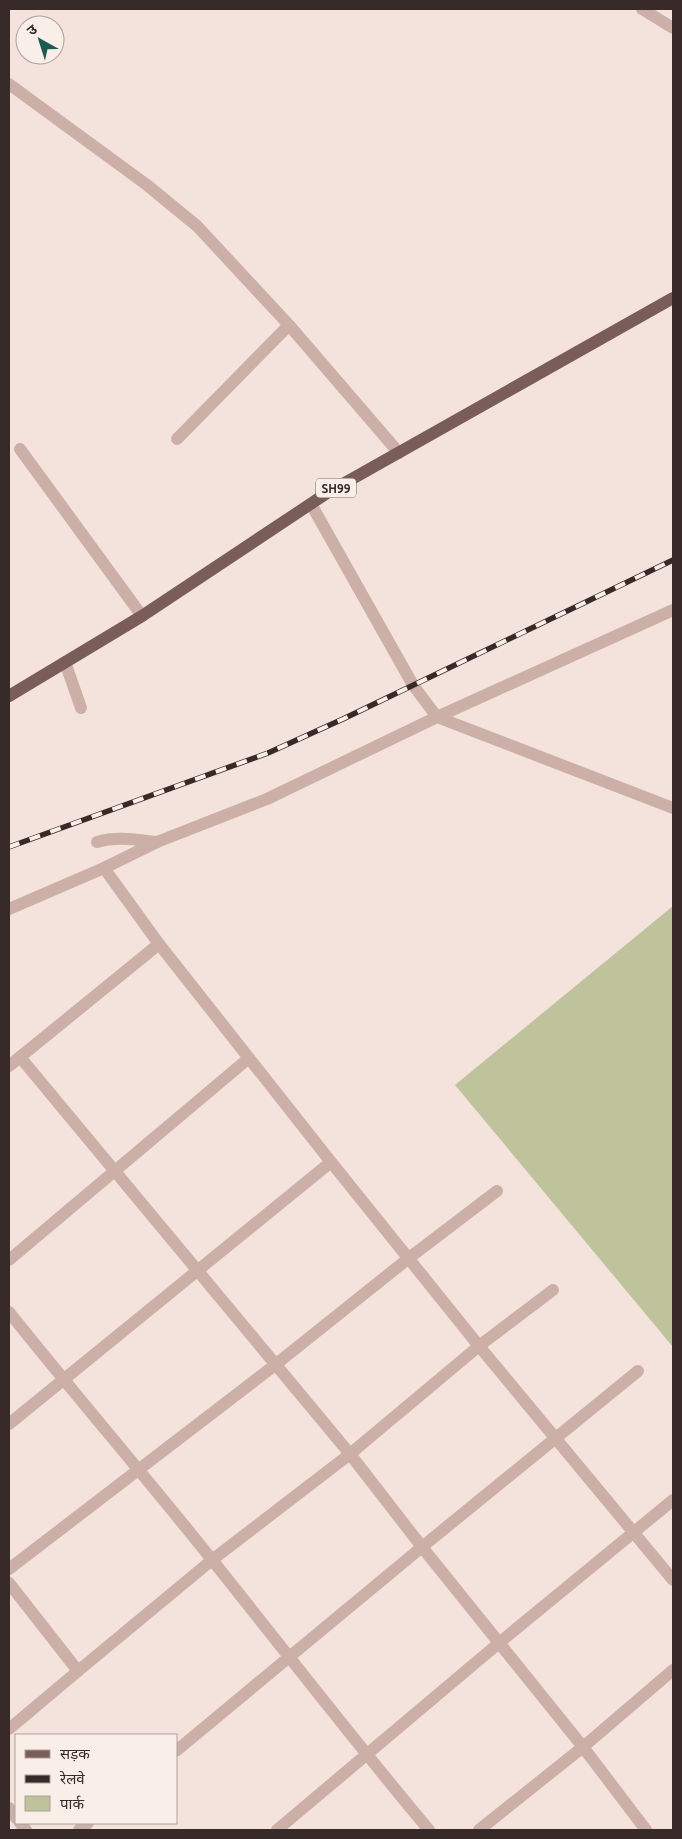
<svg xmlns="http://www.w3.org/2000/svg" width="682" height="1839" font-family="Ubuntu,'Noto Sans Devanagari',sans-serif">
	<rect width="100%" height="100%" fill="#f3e3dc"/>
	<path fill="#bec39b" d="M673,906V1347L455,1085Z"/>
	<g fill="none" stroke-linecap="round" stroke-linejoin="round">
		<g stroke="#ccb0a7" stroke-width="12">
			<path d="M65,662L81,708"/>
			<path d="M97,842C117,836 137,840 157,842"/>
		</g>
		<g stroke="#ccb0a7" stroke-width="12">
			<path d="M642,9L673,28"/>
			<path d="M9,84L147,185L197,226L289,325L399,453"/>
			<path d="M177,439L289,325"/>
			<path d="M20,449L142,616"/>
			<path d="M311,504L413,685L437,717L673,808"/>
			<path d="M104,868L159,944L331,1162L479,1346L673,1580"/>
			<path d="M9,909L104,868L157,842L267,799L437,717L673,610"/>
			<path d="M20,1057L350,1454L422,1547L583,1747L646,1830"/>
			<path d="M9,1066L159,944"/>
			<path d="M9,1260L249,1058"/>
			<path d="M9,1312C76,1396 146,1477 213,1561C285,1651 355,1742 429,1830"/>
			<path d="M9,1424L331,1162"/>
			<path d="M9,1569L275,1365L409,1258L497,1191"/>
			<path d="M9,1583L78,1671L9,1729"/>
			<path d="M78,1671L212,1560L350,1454L479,1346L553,1290"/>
			<path d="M176,1751L422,1547L638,1371"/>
			<path d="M9,1808L16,1818"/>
			<path d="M20,1823L26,1830"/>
			<path d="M79,1830L88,1823"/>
			<path d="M277,1830L499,1643L673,1500"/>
			<path d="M479,1830L583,1747L673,1670"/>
		</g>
		<path stroke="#7a5d58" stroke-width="12" d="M9,696L142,616L327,493L673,298"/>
		<defs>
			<path id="rail" d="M9,847L268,753L343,719L673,560"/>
		</defs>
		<use href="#rail" stroke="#382a28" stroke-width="5.5"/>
		<use href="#rail" stroke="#faeee8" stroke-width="4" stroke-dasharray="11" stroke-linecap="butt"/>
	</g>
	<g text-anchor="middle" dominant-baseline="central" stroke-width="5" stroke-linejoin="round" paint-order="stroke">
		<rect fill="#faeee8" stroke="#726562" stroke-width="1" x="316" y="478.5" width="40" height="19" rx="4"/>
		<g font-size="12" font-weight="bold" fill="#382a28">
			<text x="336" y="488">SH99</text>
		</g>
	</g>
	<rect width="682" height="1839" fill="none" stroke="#382a28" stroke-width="20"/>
	<rect x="15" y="1734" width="162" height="90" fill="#faeee8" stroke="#aca09b"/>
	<rect x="25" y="1750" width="25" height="8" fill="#7a5d58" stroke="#aca09b"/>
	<text x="60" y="1759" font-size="15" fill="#382a28">सड़क</text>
	<rect x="25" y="1775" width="25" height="8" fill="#382a28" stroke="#aca09b"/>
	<text x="60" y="1784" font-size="15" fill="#382a28">रेलवे</text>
	<rect x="25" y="1796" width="25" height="15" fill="#bec39b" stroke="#aca09b"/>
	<text x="60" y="1809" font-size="15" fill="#382a28">पार्क</text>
	<g transform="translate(40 40) rotate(321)"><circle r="24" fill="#faeee8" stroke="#aca09b"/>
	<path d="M0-4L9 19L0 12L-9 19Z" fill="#1b5b52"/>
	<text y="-8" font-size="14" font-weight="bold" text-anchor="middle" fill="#382a28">उ</text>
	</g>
</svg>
